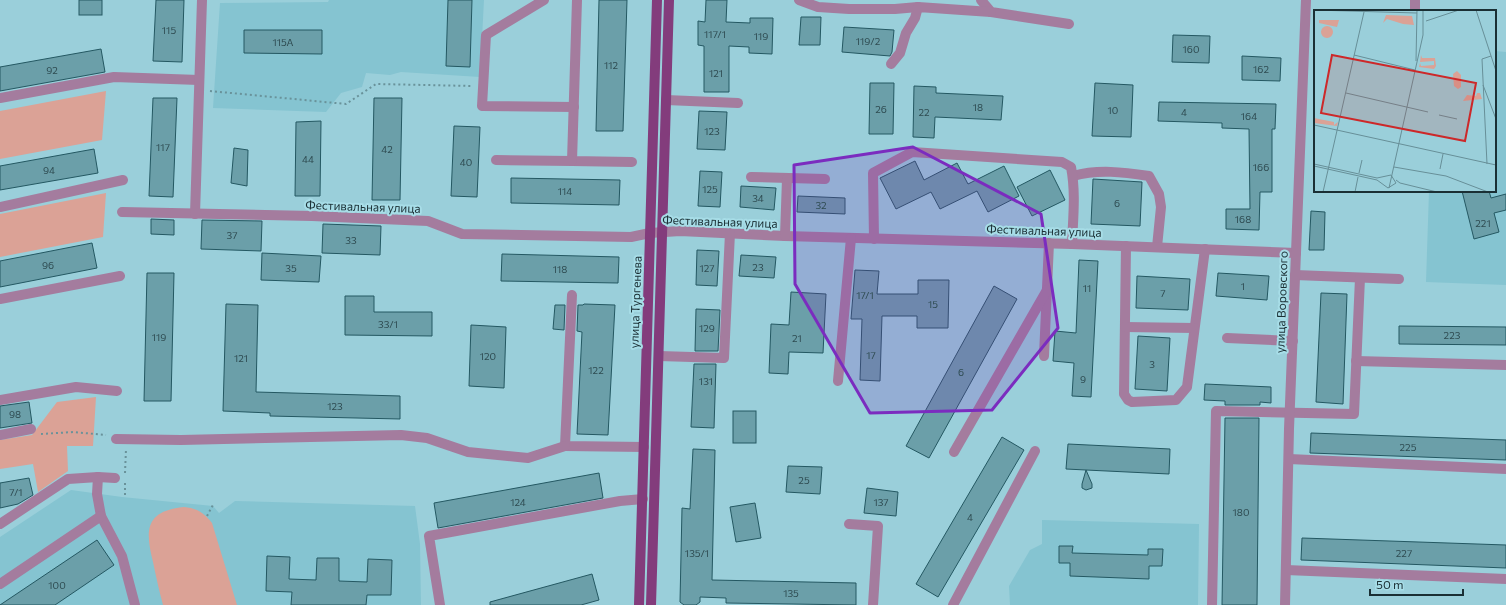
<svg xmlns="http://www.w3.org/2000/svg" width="1506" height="605" font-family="Commissioner,sans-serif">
	<rect width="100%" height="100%" fill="#9acfda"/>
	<g fill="#85c4d1">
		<path d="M329,0H484L480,77L401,72L390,75L366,73L362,87L341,93L326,112L213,108L220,3L328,2Z"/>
		<path d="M1495,51L1506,52V285L1426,282L1429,191H1495Z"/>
		<path d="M71,490L122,497L213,506L219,513L235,501L415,506L420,544L421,605H0V537Z"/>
		<path d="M1042,520L1199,524L1198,605H1010L1009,586L1030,550L1042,544Z"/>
	</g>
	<g fill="#dba296">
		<path d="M106,91L102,140L0,159V111Z"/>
		<path d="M106,193L103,237L0,257V214Z"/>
		<path d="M96,397L93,446H67L68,471L38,492L33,464L0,469V440L32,435L57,402Z"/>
		<path d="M184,507C197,508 204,513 212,523L237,605H163C159,591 156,576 153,562C145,530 145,511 184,507Z"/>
	</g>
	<g fill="#6b9fa9" stroke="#245862">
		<rect x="79" y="0" width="23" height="15"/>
		<path d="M156,0H184L182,62L153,61Z"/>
		<path d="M448,0H472L470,67L446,66Z"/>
		<path d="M599,0H627L623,131H596Z"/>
		<path d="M706,0H727L726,22L750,23V18H773L772,54L749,53V47L729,46V92H704V46L698,45V21L705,22Z"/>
		<path d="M801,17H821L820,45H799Z"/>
		<path d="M844,27L894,30L892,52L890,56L842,52Z"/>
		<path d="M244,30H322V54L244,53Z"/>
		<path d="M1173,35L1210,36L1209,63L1172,62Z"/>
		<path d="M101,49L105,72L0,91V67Z"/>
		<path d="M1242,56L1281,58L1280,81L1242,80Z"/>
		<path d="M870,83H894L893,134H869Z"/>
		<path d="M1095,83L1133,85L1131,137L1092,136Z"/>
		<path d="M914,86L936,87V93L1003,96L1001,120L935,117L934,138L913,137Z"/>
		<path d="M153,98H177L173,197L149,196Z"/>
		<path d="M374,98H402L400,200H372Z"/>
		<path d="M1159,102L1276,104L1275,129H1272V192H1260L1259,230L1226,229V209H1250L1249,129L1222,128V123L1158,121Z"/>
		<path d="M699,111L727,112L725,150L697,149Z"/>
		<path d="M321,121L320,196H295L296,122Z"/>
		<path d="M454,126L480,127L477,197L451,196Z"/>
		<path d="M234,148L248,150L247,186L231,183Z"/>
		<path d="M94,149L98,173L0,190V166Z"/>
		<path d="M915,161L924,180L957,163L968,184L1004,166L1019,196L988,212L977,191L940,209L931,192L896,209L880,178Z"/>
		<path d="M1050,170L1065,200L1032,216L1017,187Z"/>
		<path d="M700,171L722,172L720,207L698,206Z"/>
		<path d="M511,178L620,180L619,205L511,203Z"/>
		<path d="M1093,179L1142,182L1140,226L1091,224Z"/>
		<path d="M741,186L776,188L774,210L740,207Z"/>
		<path d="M1462,191H1489L1491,198L1506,194V210L1494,213L1499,232L1474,239Z"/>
		<path d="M798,196L845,198V214L797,212Z"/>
		<path d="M1311,211L1325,212L1324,250H1309Z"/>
		<path d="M151,219L174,220V235L151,234Z"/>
		<path d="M202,220L262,221L261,251L201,249Z"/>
		<path d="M323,224L381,226L380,255L322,253Z"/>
		<path d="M92,243L97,268L0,287V261Z"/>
		<path d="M697,250L719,251L717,286L696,285Z"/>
		<path d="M262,253L321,256L319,282L261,280Z"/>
		<path d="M502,254L619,257L618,283L501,281Z"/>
		<path d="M741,255L776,257L774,278L739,276Z"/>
		<path d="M1079,260L1098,261L1091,397L1072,396L1074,363L1053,361L1055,331L1076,333Z"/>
		<path d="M855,270L879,271L877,294H918V280H949L948,328H917V316H882L880,381L860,380L862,319H851Z"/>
		<path d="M147,273H174L171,401H144Z"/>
		<path d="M1218,273L1269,276L1267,300L1216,296Z"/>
		<path d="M1137,276L1190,279L1188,310L1136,308Z"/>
		<path d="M994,286L1017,299L929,458L906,446Z"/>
		<path d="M791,292L826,294L823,353L789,352L788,374L769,373L771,324L789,325Z"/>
		<path d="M1321,293L1347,294L1343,404L1316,402Z"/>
		<path d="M345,296H374V312H432V336L345,335Z"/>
		<path d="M226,304L258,305L256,392L400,396V419L270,416V413L223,411Z"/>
		<path d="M584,304L615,305L608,435L577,434L582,332L577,331L578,305H583Z"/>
		<path d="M555,305H565L564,330L553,329Z"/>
		<path d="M696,309L720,310L718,351H695Z"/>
		<path d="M471,325L506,327L504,388L469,386Z"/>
		<path d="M1399,326L1506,327V345L1399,344Z"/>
		<path d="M1138,336L1170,338L1167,391L1135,389Z"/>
		<path d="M694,364H716L714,428L691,427Z"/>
		<path d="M1205,384L1271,387V403L1260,402V405H1225V401L1204,400Z"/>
		<path d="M29,402L32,423L0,428V406Z"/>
		<rect x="733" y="411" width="23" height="32"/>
		<path d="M1225,418H1259L1257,605H1222Z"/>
		<path d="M1311,433L1506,440V460L1310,453Z"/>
		<path d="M1002,437L1024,450L938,597L916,584Z"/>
		<path d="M1068,444L1170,449L1169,474L1086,470L1092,484V488L1086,490L1082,488V484L1086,470L1066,469Z"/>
		<path d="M693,449L715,450L712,580L856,583V605L726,603V598L700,597V602L696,605H684L680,602L682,508L690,509Z"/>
		<path d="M788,466L822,467L820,494L786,492Z"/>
		<path d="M599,473L603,498L438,528L434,503Z"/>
		<path d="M29,478L33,495L18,504L0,508V483Z"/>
		<path d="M867,488L898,492L896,516L864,513Z"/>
		<path d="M755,503L761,538L736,542L730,507Z"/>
		<path d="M1302,538L1506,545V568L1301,560Z"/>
		<path d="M97,540L114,565L55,605H0Z"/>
		<path d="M1059,546H1073L1072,553L1148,555V549H1163L1162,566H1149V579L1070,576V563H1059Z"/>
		<path d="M267,556L290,557L289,579L316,580L317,558H339V581L367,582L368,559L392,560L391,595H367L366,605H291L292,592L266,591Z"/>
		<path d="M592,574L599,600L581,605H490V602Z"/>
	</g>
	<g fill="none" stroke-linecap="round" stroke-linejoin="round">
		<g stroke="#69929a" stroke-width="2" stroke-dasharray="2 3" stroke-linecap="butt">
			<path d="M210,91L346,104L376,84L473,86"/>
			<path d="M41,434L73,432L106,435"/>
			<path d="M125,473L126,449"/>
			<path d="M125,495V483"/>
			<path d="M207,516L214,503"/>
		</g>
		<g stroke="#a47c9e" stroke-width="10">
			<path d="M544,0L486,35L482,106L574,107"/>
			<path d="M577,0L572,161L632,162"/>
			<path d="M799,0L818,7L849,9H895L918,7"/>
			<path d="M981,0L991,12L1069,24"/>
			<path d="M1415,11V0"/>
			<path d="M891,64L900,53L906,33L915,18L918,7L991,12"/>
			<path d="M0,98L114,77L199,80"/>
			<path d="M666,100L738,103"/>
			<path d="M496,160L572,161"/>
			<path d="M1073,176C1098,169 1123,172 1149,176L1159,194L1161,207L1157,247"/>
			<path d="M751,177L825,179"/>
			<path d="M0,207L123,180"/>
			<path d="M122,212L312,216L428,221L462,234L631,237L650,233L680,231L785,236L1072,244L1296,253"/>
			<path d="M195,214L202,0"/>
			<path d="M785,236L787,179"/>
			<path d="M874,239L873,173L912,152L1062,162L1071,167C1076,193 1073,218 1072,244"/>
			<path d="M1126,246L1124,394L1128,400L1132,402L1176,400L1187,387L1205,249"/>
			<path d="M1295,275L1399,279"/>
			<path d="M572,295L565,446L644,447"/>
			<path d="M0,299L120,276"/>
			<path d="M1125,327L1194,328"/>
			<path d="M1227,338L1293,341"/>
			<path d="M659,356L724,358L730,233"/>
			<path d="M1044,356L1049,243"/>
			<path d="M1356,361L1506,365"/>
			<path d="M838,381L851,238"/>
			<path d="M0,400L76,387L117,391"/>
			<path d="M0,435L31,429"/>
			<path d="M116,439L181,440L401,435L427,438L468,452L528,458L565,446"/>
			<path d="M954,452L1047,290"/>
			<path d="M1289,459L1506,469"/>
			<path d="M98,477L97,494L101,516L122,556L135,605"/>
			<path d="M0,524L68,479L98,477L115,478"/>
			<path d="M849,524L878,526L873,605"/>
			<path d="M1286,570L1506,579"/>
			<path d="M0,584L101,516"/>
			<path d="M440,605L429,536L620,501L643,499"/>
			<path d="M953,605L1035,451"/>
			<path d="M1212,605L1216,411L1354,414L1360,278"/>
			<path d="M1285,605L1289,429L1306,0"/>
		</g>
		<g stroke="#833c7c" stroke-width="10">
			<path d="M639,605L657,0"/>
			<path d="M651,605L669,0"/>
		</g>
	</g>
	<path fill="#7b2cbf" fill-opacity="0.2" stroke="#7b2cbf" stroke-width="3" stroke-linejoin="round" d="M913,147L1041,214L1058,328L992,410L870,413L795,284L794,165Z"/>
	<g text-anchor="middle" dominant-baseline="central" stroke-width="4" stroke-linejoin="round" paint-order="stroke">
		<g font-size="10" fill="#2e4b51">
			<text x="169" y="30">115</text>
			<text x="715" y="34">117/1</text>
			<text x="761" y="36">119</text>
			<text x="868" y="41">119/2</text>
			<text x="283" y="42">115А</text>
			<text x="1191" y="49">160</text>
			<text x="611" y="65">112</text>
			<text x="1261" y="69">162</text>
			<text x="52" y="70">92</text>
			<text x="716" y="73">121</text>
			<text x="978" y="107">18</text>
			<text x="881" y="109">26</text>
			<text x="1113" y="110">10</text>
			<text x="924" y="112">22</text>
			<text x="1184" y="112">4</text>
			<text x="1249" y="116">164</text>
			<text x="712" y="131">123</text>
			<text x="163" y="147">117</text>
			<text x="387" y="149">42</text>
			<text x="308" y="159">44</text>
			<text x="466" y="162">40</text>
			<text x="1261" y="167">166</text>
			<text x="49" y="170">94</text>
			<text x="710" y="189">125</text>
			<text x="565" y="191">114</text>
			<text x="758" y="198">34</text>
			<text x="1117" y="203">6</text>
			<text x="821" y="205">32</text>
			<text x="1243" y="219">168</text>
			<text x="1483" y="223">221</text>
			<text x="232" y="235">37</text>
			<text x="351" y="240">33</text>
			<text x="48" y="265">96</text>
			<text x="758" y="267">23</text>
			<text x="291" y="268">35</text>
			<text x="707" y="268">127</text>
			<text x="560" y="269">118</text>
			<text x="1243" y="286">1</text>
			<text x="1087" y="288">11</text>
			<text x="1163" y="293">7</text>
			<text x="865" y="295">17/1</text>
			<text x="933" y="304">15</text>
			<text x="388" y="324">33/1</text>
			<text x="707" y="328">129</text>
			<text x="1452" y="335">223</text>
			<text x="159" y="337">119</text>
			<text x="797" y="338">21</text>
			<text x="871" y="355">17</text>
			<text x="488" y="356">120</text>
			<text x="241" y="358">121</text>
			<text x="1152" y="364">3</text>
			<text x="596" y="370">122</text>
			<text x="961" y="372">6</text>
			<text x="1083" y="379">9</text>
			<text x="706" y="381">131</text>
			<text x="335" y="406">123</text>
			<text x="15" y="414">98</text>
			<text x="1408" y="447">225</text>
			<text x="804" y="480">25</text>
			<text x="16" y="492">7/1</text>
			<text x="518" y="502">124</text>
			<text x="881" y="502">137</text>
			<text x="1241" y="512">180</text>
			<text x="970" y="517">4</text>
			<text x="697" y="553">135/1</text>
			<text x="1404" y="553">227</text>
			<text x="57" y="585">100</text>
			<text x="791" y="593">135</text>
		</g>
		<g font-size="12" fill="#1a2f34" stroke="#a7dde7">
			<text transform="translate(363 206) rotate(2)">Фестивальная улица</text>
			<text transform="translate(720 221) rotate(2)">Фестивальная улица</text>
			<text transform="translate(1044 230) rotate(2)">Фестивальная улица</text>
			<text transform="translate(635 302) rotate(-88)">улица Тургенева</text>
			<text transform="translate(1281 302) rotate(-88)">улица Воровского</text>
		</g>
	</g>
	<g transform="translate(1314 10)">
		<rect width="182" height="182" fill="#9acfda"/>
		<path d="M72,5L98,6L100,15L89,14L73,9L69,13ZM5,10H25L23,17L5,13ZM7 22a6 6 0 1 1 12 0a6 6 0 1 1-12 0ZM107,45L108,48H121L122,56L120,59L105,57L106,53L107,56L120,55V51L106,52ZM143,61L147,65V77L144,79L140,76L139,64ZM163,83H166L168,89L149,91L153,85L162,86ZM0,108L20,112V115L24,112L23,116L0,113Z" fill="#dba296"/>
		<path fill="none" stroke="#678f98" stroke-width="1" d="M0,0L103,3M162,0L182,61M112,11L145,0M40,45L101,60M102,51L103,0M169,75L182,109M32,83L114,102M125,105L143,109M0,115L182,155M0,154L63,168L77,165L82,173L74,178L63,170L0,156M173,154L168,49L177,46M80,157L132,166L174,182M126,159L129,144M45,163L48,150M82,170L86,173L123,182M75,178L109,25V0M9,182L50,2M41,182L44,167"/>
		<path fill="#cd2829" fill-opacity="0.15" stroke="#cd2829" stroke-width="2" d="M18,45L162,73L151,131L7,103Z"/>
		<rect width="182" height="182" fill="none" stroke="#1a2f34" stroke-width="2"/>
	</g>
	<path d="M1370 589v6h93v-6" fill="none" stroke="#1a2f34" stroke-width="2"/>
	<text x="1376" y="589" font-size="12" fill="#1a2f34" stroke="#a7dde7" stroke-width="3" paint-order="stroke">50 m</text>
</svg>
